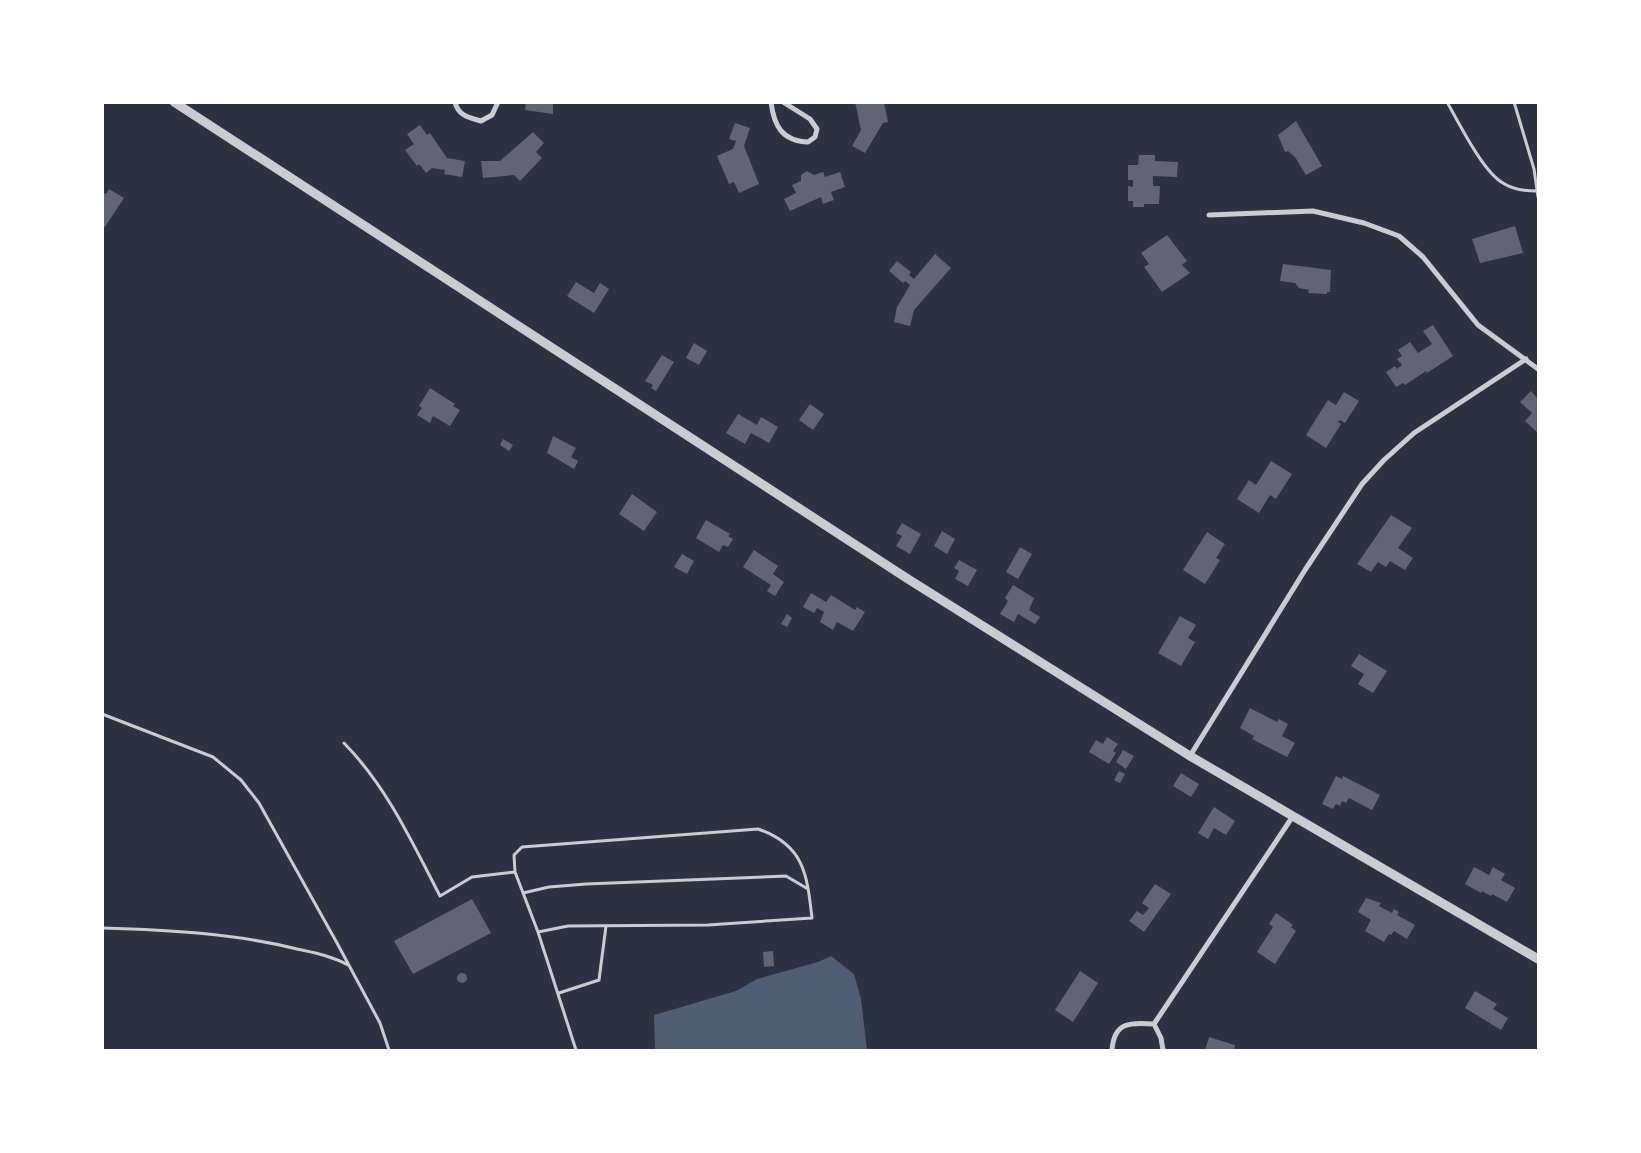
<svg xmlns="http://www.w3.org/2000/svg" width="1641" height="1153" font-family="'Golos Text',sans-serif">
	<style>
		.water { fill: #4f5d75 }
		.building { fill: #626471 }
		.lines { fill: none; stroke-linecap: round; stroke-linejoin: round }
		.service { stroke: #caccd0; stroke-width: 3 }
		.minor { stroke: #caccd0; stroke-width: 5 }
		.tertiary { stroke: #caccd0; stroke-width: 9 }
	</style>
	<rect width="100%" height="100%" fill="#2d3142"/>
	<path class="water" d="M831 956 854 974 861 999 867 1050H655L654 1015 736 991 757 979 818 962Z"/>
	<path class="building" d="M526 102H553V114L525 110Z
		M855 102H884L888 122 883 123 865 153 852 146 861 130Z
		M1296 121 1322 166 1306 175 1295 157 1288 151 1285 152 1278 135Z
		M735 123 750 128 744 146 759 184 739 193 734 182 729 184 717 156 733 149 736 141 729 139Z
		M420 125 427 135 430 133 447 158 465 161 462 177 444 174 445 170 432 168 426 173 419 164 417 166 405 150 414 144 407 134Z
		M533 132 544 143 536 152 542 158 520 181 514 175 483 178 481 161H500Z
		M1139 155H1155V161L1178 162 1177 177 1153 176V186H1160L1159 204H1144V207H1133V201H1128V186L1133 187V180H1128V165H1138Z
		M807 171 814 175 823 172 825 177 840 172 845 187 831 192 834 200 823 204 821 197 790 211 784 199 796 193 792 185 801 181V175Z
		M109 189 124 198 105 227 102 225V192L106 194Z
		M1515 226 1523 253 1480 263 1472 239Z
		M1167 235 1187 261 1182 265 1190 273 1162 292 1144 267 1149 264 1141 253Z
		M935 254 951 268 914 310 910 326 894 322 897 307 910 285 905 281 903 283 889 271 897 261 911 272 909 275 914 279Z
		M1283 264 1331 270 1330 292H1327V294L1308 293 1309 290 1299 288 1295 283 1280 281Z
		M576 282 594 293 600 283 609 289 594 313 567 296Z
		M1433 325 1453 356 1427 373 1426 371 1405 385 1403 383 1396 387 1386 372 1395 366 1397 369 1402 365 1397 359 1402 356 1398 350 1410 342 1418 353 1432 344 1423 331Z
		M694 343 707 351 699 365 686 358Z
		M662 355 674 362 656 391 651 388 653 385 645 381Z
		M430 388 455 404 453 406 460 410 450 426 433 416 430 423 417 415 422 408 419 406Z
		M1531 391 1538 399V433L1525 421 1532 413 1520 402Z
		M1344 392 1359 401 1345 423 1340 420 1338 422 1341 424 1326 448 1306 435 1328 400 1336 405Z
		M810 404 824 414 813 430 799 420Z
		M738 414 757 425 761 417 778 427 769 443 751 433 745 444 726 433Z
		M553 436 576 448 571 457 578 461 574 469 547 453Z
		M503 439 513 445 509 451 500 445Z
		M1271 461 1292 474 1276 499 1270 495 1259 513 1237 499 1249 480 1256 485Z
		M632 494 657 512 644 531 619 514Z
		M1391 515 1412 528 1398 548 1413 558 1405 570 1390 561 1386 567 1378 562 1371 572 1357 564Z
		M706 520 730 534 728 536 733 539 728 547 723 545 719 552 696 538Z
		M902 523 921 534 910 554 896 546 902 536 896 533Z
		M942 531 955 539 947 554 934 546Z
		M1207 532 1225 544 1216 558 1220 560 1205 584 1183 570Z
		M1020 547 1032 554 1018 579 1006 572Z
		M754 550 778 566 773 574 784 582 775 596 767 591 771 585 743 567Z
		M682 554 694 561 687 574 674 567Z
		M959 560 977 570 968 586 955 579 959 571 954 568Z
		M1013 585 1034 598 1029 610 1040 617 1035 624 1018 614 1014 622 1000 614 1008 601 1005 598Z
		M811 593 826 602 831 595 855 610 857 607 865 612 853 631 837 622 833 630 820 622 824 612 817 608 814 613 803 607Z
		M787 614 792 618 787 627 781 624Z
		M1180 616 1196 625 1188 638 1195 642 1181 666 1158 653Z
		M1359 654 1387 671 1373 693 1358 684 1364 674 1351 666Z
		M1250 708 1277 722 1279 719 1288 724 1282 736 1295 743 1287 757 1252 739 1254 736 1240 728Z
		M1107 737 1118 744 1113 751 1116 753 1109 764 1089 752 1096 740 1103 744Z
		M1123 750 1134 756 1126 769 1116 762Z
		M1119 771 1125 774 1120 783 1114 780Z
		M1181 773 1199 784 1191 797 1173 786Z
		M1336 776 1342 779 1343 776 1380 795 1372 810 1349 798 1346 803 1342 801 1340 806 1336 804 1333 809 1322 804Z
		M1214 807 1235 821 1226 835 1214 828 1208 839 1198 833Z
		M1474 867 1489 875 1493 867 1505 874 1501 880 1515 888 1507 902 1492 894 1491 896 1482 891 1481 893 1465 884Z
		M1155 884 1171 894 1144 932 1129 921 1137 911 1143 915 1149 908 1142 903Z
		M1366 898 1381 903 1379 906 1392 913 1394 909 1399 912 1397 915 1415 925 1407 939 1394 931 1391 935 1389 934 1384 942 1365 931 1371 920 1358 912Z
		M472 899 491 933 413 974 394 941Z
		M1276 913 1293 925 1291 927 1296 931 1275 964 1257 952 1273 927 1269 924Z
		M773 951 774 966 764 967 763 952Z
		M1080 971 1098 983 1073 1022 1055 1010Z
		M457 978a5 5 0 1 1 10 0a5 5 0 1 1-10 0Z
		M1475 991 1497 1004 1493 1009 1508 1018 1501 1030 1465 1008Z
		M1209 1037 1235 1045 1234 1050H1205Z"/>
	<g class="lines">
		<path class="service" d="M1447 102C1459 123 1483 172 1503 183 1513 190 1525 191 1537 191
			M1514 102 1534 169 1538 197
			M102 714 213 757 241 780 259 803 337 943 380 1023 389 1050
			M344 743C387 787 412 842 440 896L472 877 515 872 538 932 576 1050
			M515 872 514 855 522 847 758 829C804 845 807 874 812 918L708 925 568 926 538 932
			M523 893 549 887 586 884 786 876 808 889
			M102 928C168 930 233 933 297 949 315 953 332 956 348 965
			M559 993 599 980 606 926"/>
		<path class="minor" d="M455 102C458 116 470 118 481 121L492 115 498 102
			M771 102C774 126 782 141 808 142L815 137 817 129 810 119 783 102
			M1209 215 1313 211 1364 223 1399 236 1423 257 1478 325 1538 369
			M1190 756 1305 570 1362 484 1384 460 1414 433 1526 359
			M1154 1024 1293 816
			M1154 1024 1161 1038 1163 1050
			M1112 1050C1114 1022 1130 1022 1154 1024"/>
		<path class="tertiary" d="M174 102 908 579 1190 756 1538 959"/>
	</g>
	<rect width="1641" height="1153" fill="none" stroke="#ffffff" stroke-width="208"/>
</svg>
